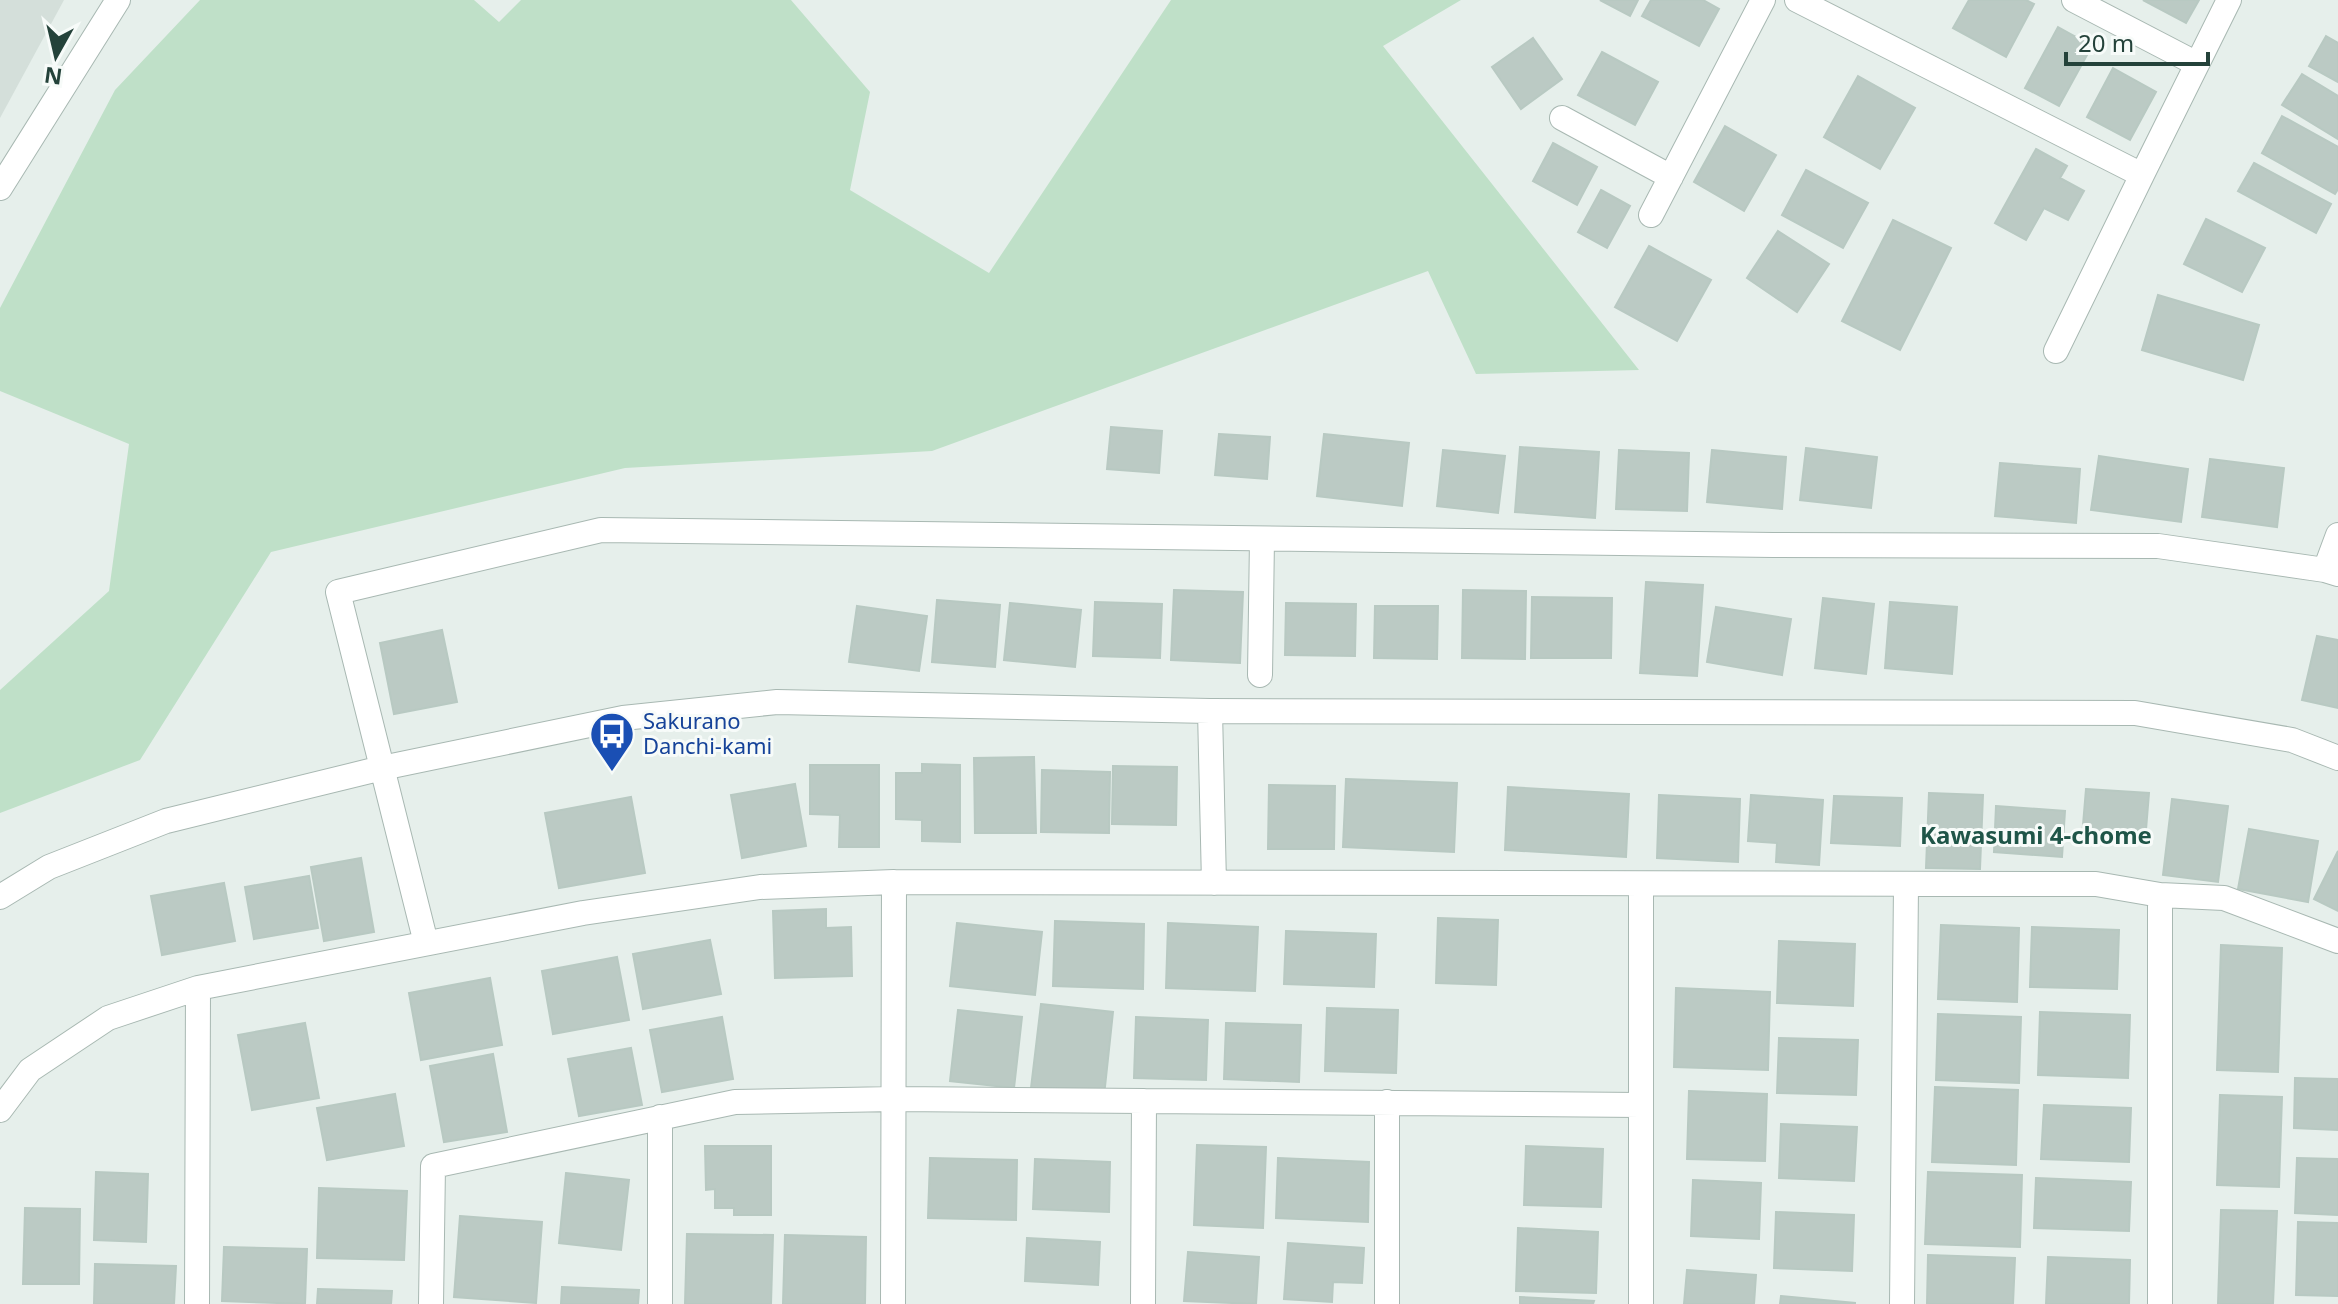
<svg xmlns="http://www.w3.org/2000/svg" width="2338" height="1304" font-family="'Noto Sans',sans-serif">
	<style>
		.built { fill: #d4dfda }
		.green { fill: #bfe0c8 }
		.building { fill: #bbcac4; stroke: #b8c9c2; stroke-width: 2 }
		.lines { fill: none; stroke-linecap: round; stroke-linejoin: round }
		.minor-casing { stroke: #a8b8b2; stroke-width: 26 }
		.minor { stroke: #fff; stroke-width: 24 }
		.labels { text-anchor: middle; stroke-width: 6; stroke-linejoin: round; paint-order: stroke }
		.transit-label { font-size: 22px; fill: #164399; stroke: #f7fbf9; text-anchor: start }
		.neighbourhood-label { font-size: 24px; font-weight: bold; fill: #1f5548; stroke: #f7fbf9 }
	</style>
	<rect width="100%" height="100%" fill="#e6efeb"/>
	<path class="built" d="M0 0H64L0 118Z"/>
	<path class="green" d="M200 0H474L499 22 521 0H791L870 92 850 190 989 273 1171 0H1461L1383 46 1639 370 1476 374 1428 271 932 451 625 468 271 552 140 760 0 813V690L109 591 129 444 0 391V308L115 90Z"/>
	<path class="building" d="M1600 0H1638L1630 16Z
		M1651 0H1703L1719 9 1699 46 1642 16Z
		M1969 0H2026L2034 4 2006 57 1953 28Z
		M2143 0H2199L2186 23Z
		M2058 27 2092 46 2059 106 2025 88Z
		M2326 36 2338 43V82L2309 66Z
		M1533 38 1562 79 1521 109 1492 67Z
		M1602 52 1658 82 1635 125 1578 95Z
		M2113 68 2156 92 2130 140 2087 117Z
		M2302 74 2338 96V139L2282 105Z
		M1858 76 1915 108 1880 169 1824 137Z
		M2282 116 2338 147V189L2335 194 2262 153Z
		M1725 126 1776 155 1744 211 1694 182Z
		M1553 143 1597 167 1577 205 1533 181Z
		M2036 149 2067 166 2060 178 2084 191 2068 220 2044 208 2026 240 1995 223Z
		M2254 163 2331 204 2316 233 2238 191Z
		M1806 170 1868 203 1843 248 1782 215Z
		M1601 190 1630 206 1607 248 1578 232Z
		M2206 219 2265 248 2242 292 2184 264Z
		M1893 220 1951 248 1900 350 1842 321Z
		M1778 231 1829 264 1797 312 1747 278Z
		M1649 246 1711 280 1677 341 1615 307Z
		M2158 295 2259 325 2243 380 2142 350Z
		M1111 427 1162 431 1159 473 1107 469Z
		M1219 434 1270 437 1267 479 1215 475Z
		M1324 434 1409 443 1402 506 1317 496Z
		M1520 447 1599 452 1595 518 1515 512Z
		M1806 448 1877 457 1871 508 1800 500Z
		M1443 450 1505 456 1498 513 1437 506Z
		M1619 450 1689 453 1687 511 1616 509Z
		M1712 450 1786 457 1782 509 1707 502Z
		M2099 456 2188 469 2181 522 2091 510Z
		M2210 459 2284 468 2277 527 2202 517Z
		M2000 463 2080 469 2076 523 1995 516Z
		M1646 582 1703 585 1697 676 1640 673Z
		M1174 590 1243 592 1240 663 1171 660Z
		M1463 590 1526 591 1525 659 1462 658Z
		M1532 597 1612 598 1611 658H1531Z
		M1823 598 1874 604 1866 674 1815 668Z
		M937 600 1000 605 995 667 932 662Z
		M1095 602 1162 604 1160 658 1093 656Z
		M1890 602 1957 607 1952 674 1885 668Z
		M1010 603 1081 610 1075 667 1004 660Z
		M1286 603 1356 604 1355 656 1285 655Z
		M857 606 927 616 919 671 849 662Z
		M1375 606H1438L1437 659 1374 658Z
		M1716 607 1791 619 1782 675 1707 662Z
		M442 630 457 702 394 714 380 643Z
		M2317 636 2338 640V708L2302 700Z
		M1034 757 1036 833H975L974 758Z
		M922 764 960 765V842L922 841V820L896 819V773H922Z
		M810 765H879V847H839L840 815 810 814Z
		M1113 766 1177 767 1176 825 1112 824Z
		M1042 770 1110 772 1109 833 1041 832Z
		M1346 779 1457 783 1454 852 1343 847Z
		M795 784 806 846 742 858 731 795Z
		M1269 785 1335 786 1334 849H1268Z
		M1508 787 1629 794 1626 857 1505 850Z
		M2086 789 2149 793 2145 842 2082 837Z
		M1929 793 1983 795 1980 869 1926 868Z
		M1659 795 1740 799 1738 862 1657 858Z
		M1751 795 1823 800 1819 865 1776 862 1777 843 1748 841Z
		M1834 796 1902 798 1900 846 1831 843Z
		M631 797 645 873 559 888 545 813Z
		M2172 799 2228 806 2218 882 2163 875Z
		M1996 806 2065 811 2062 857 1994 852Z
		M2249 829 2318 841 2308 902 2238 889Z
		M2338 851V911L2314 899Z
		M361 858 374 932 324 941 311 867Z
		M309 876 318 928 254 939 245 887Z
		M224 883 235 941 162 955 151 896Z
		M826 909V928L851 927 852 976 775 978 773 911Z
		M1438 918 1498 920 1496 985 1436 983Z
		M1055 921 1144 924 1143 989 1053 986Z
		M957 923 1042 932 1035 995 950 986Z
		M1168 923 1258 927 1255 991 1166 988Z
		M1941 925 2019 928 2017 1002 1938 999Z
		M2032 927 2119 930 2117 989 2030 987Z
		M1286 931 1376 934 1374 987 1284 984Z
		M710 940 721 994 643 1009 633 954Z
		M1779 941 1855 944 1853 1006 1777 1003Z
		M2221 945 2282 948 2278 1072 2217 1070Z
		M617 957 629 1020 553 1034 542 971Z
		M490 978 502 1045 421 1060 409 993Z
		M1676 988 1770 992 1768 1070 1674 1067Z
		M1041 1004 1113 1012 1104 1096 1031 1088Z
		M1327 1008 1398 1010 1396 1073 1325 1071Z
		M958 1010 1022 1017 1014 1088 950 1081Z
		M2040 1012 2130 1015 2128 1078 2038 1075Z
		M1938 1014 2021 1017 2019 1083 1936 1080Z
		M722 1017 733 1079 662 1092 650 1030Z
		M1136 1017 1208 1020 1206 1080 1134 1078Z
		M305 1023 319 1098 252 1110 238 1035Z
		M1226 1023 1301 1025 1299 1082 1224 1079Z
		M1779 1038 1858 1040 1856 1095 1777 1093Z
		M631 1048 642 1105 579 1116 568 1059Z
		M493 1054 507 1132 444 1142 430 1066Z
		M2295 1078 2338 1079V1130L2294 1128Z
		M1935 1087 2018 1090 2016 1165 1932 1162Z
		M1689 1091 1767 1094 1765 1161 1687 1159Z
		M395 1094 404 1146 327 1160 317 1108Z
		M2220 1095 2282 1097 2279 1187 2217 1185Z
		M2044 1105 2131 1108 2129 1162 2041 1159Z
		M1781 1124 1857 1127 1854 1181 1779 1178Z
		M1197 1145 1266 1147 1263 1228 1194 1225Z
		M705 1146H771V1215H734V1208H715V1189L706 1190Z
		M1526 1146 1603 1149 1601 1207 1524 1205Z
		M930 1158 1017 1160 1016 1220 928 1218Z
		M1278 1158 1369 1162 1368 1222 1276 1218Z
		M2297 1158 2338 1159V1215L2295 1213Z
		M1035 1159 1110 1162 1109 1212 1033 1209Z
		M96 1172 148 1174 146 1242 94 1240Z
		M1928 1172 2022 1175 2020 1247 1925 1244Z
		M566 1173 629 1180 621 1250 559 1243Z
		M2036 1178 2131 1182 2129 1231 2034 1228Z
		M1693 1180 1761 1183 1759 1239 1691 1236Z
		M319 1188 407 1191 404 1260 317 1258Z
		M25 1208 80 1209 79 1284H23Z
		M2221 1210 2277 1211 2273 1304H2218Z
		M1776 1212 1854 1215 1852 1271 1774 1268Z
		M460 1216 542 1222 536 1303 454 1297Z
		M2298 1222 2338 1223V1296L2296 1295Z
		M1518 1228 1598 1232 1596 1293 1516 1291Z
		M687 1234 773 1235 771 1304H685Z
		M785 1235 866 1237 865 1304H783Z
		M1027 1238 1100 1242 1098 1285 1025 1281Z
		M1288 1243 1364 1248 1362 1283 1333 1282 1332 1302 1284 1299Z
		M224 1247 307 1249 305 1304 222 1301Z
		M1188 1252 1259 1257 1256 1304 1184 1301Z
		M1928 1255 2015 1258 2013 1304H1927Z
		M2048 1257 2130 1260 2129 1304H2046Z
		M95 1264 176 1266 174 1304H94Z
		M1687 1270 1756 1275 1754 1304H1684Z
		M562 1287 639 1290 638 1304H561Z
		M318 1289 392 1291 391 1304H317Z
		M1781 1296 1855 1303V1304H1780Z
		M1520 1297 1594 1301 1593 1304H1520Z"/>
	<g class="lines">
		<g class="minor-casing">
			<path id="minor" d="M1797 0 2142 175 2229 0
				M2074 0 2197 64
				M1562 118 1671 177
				M0 188 118 0
				M1651 215 1763 0
				M2056 351 2142 175
				M2325 570 2338 535
				M1260 675 1262 539
				M1210 711 1214 883
				M0 897 49 867 166 821 382 768 623 718 777 702 1210 711 2135 713 2292 740 2338 758
				M426 943 338 592 601 530 1773 545 2158 546 2325 570 2338 574
				M1387 1102V1304
				M0 1110 30 1070 108 1018 198 988 583 913 760 887 894 882 2096 884 2160 895 2224 898 2338 941
				M197 1304 198 988
				M431 1304 433 1166 735 1102 894 1099 1640 1105
				M660 1304V1117
				M893 1304 894 882
				M1143 1304 1144 1101
				M1641 1304V884
				M1902 1304 1906 885
				M2160 1304V895"/>
		</g>
		<use href="#minor" class="minor"/>
	</g>
	<defs>
		<g id="bus-pin" transform="scale(2.3)"><path d="M0 17L-7.5 6A9.5 9.5 0 1 1 7.5 6Z" fill="#1a4fb4" stroke="#f7fbf9"/><path d="M-5-6H5V4H4V6H2V4H-2V6H-4V4H-5ZM-3.5-4V0h7V-4ZM-3.5 1.2v1.5H-2V1.2ZM2 1.2v1.5H3.5V1.2Z" fill="#fff"/></g>
	</defs>
	<g fill-rule="evenodd">
		<use href="#bus-pin" x="612" y="734"/>
	</g>
	<g class="labels">
		<g class="transit-label">
			<text x="643" y="729">Sakurano<tspan x="643" dy="25">Danchi-kami</tspan></text>
		</g>
		<g class="neighbourhood-label">
			<text x="2036" y="844">Kawasumi 4-chome</text>
		</g>
	</g>
	<g transform="translate(56 56) rotate(188)" stroke="#f7fbf9" stroke-width="6" paint-order="stroke">
	<path d="M0-6L14 30L0 20L-14 30Z" fill="#24423a"/>
	<text y="-12" font-size="22" font-weight="bold" text-anchor="middle" fill="#24423a">N</text>
	</g>
	<path d="M2066 52v12h142v-12" fill="none" stroke="#24423a" stroke-width="4"/>
	<text x="2078" y="52" font-size="24" fill="#24423a" stroke="#f7fbf9" stroke-width="6" paint-order="stroke">20 m</text>
</svg>
